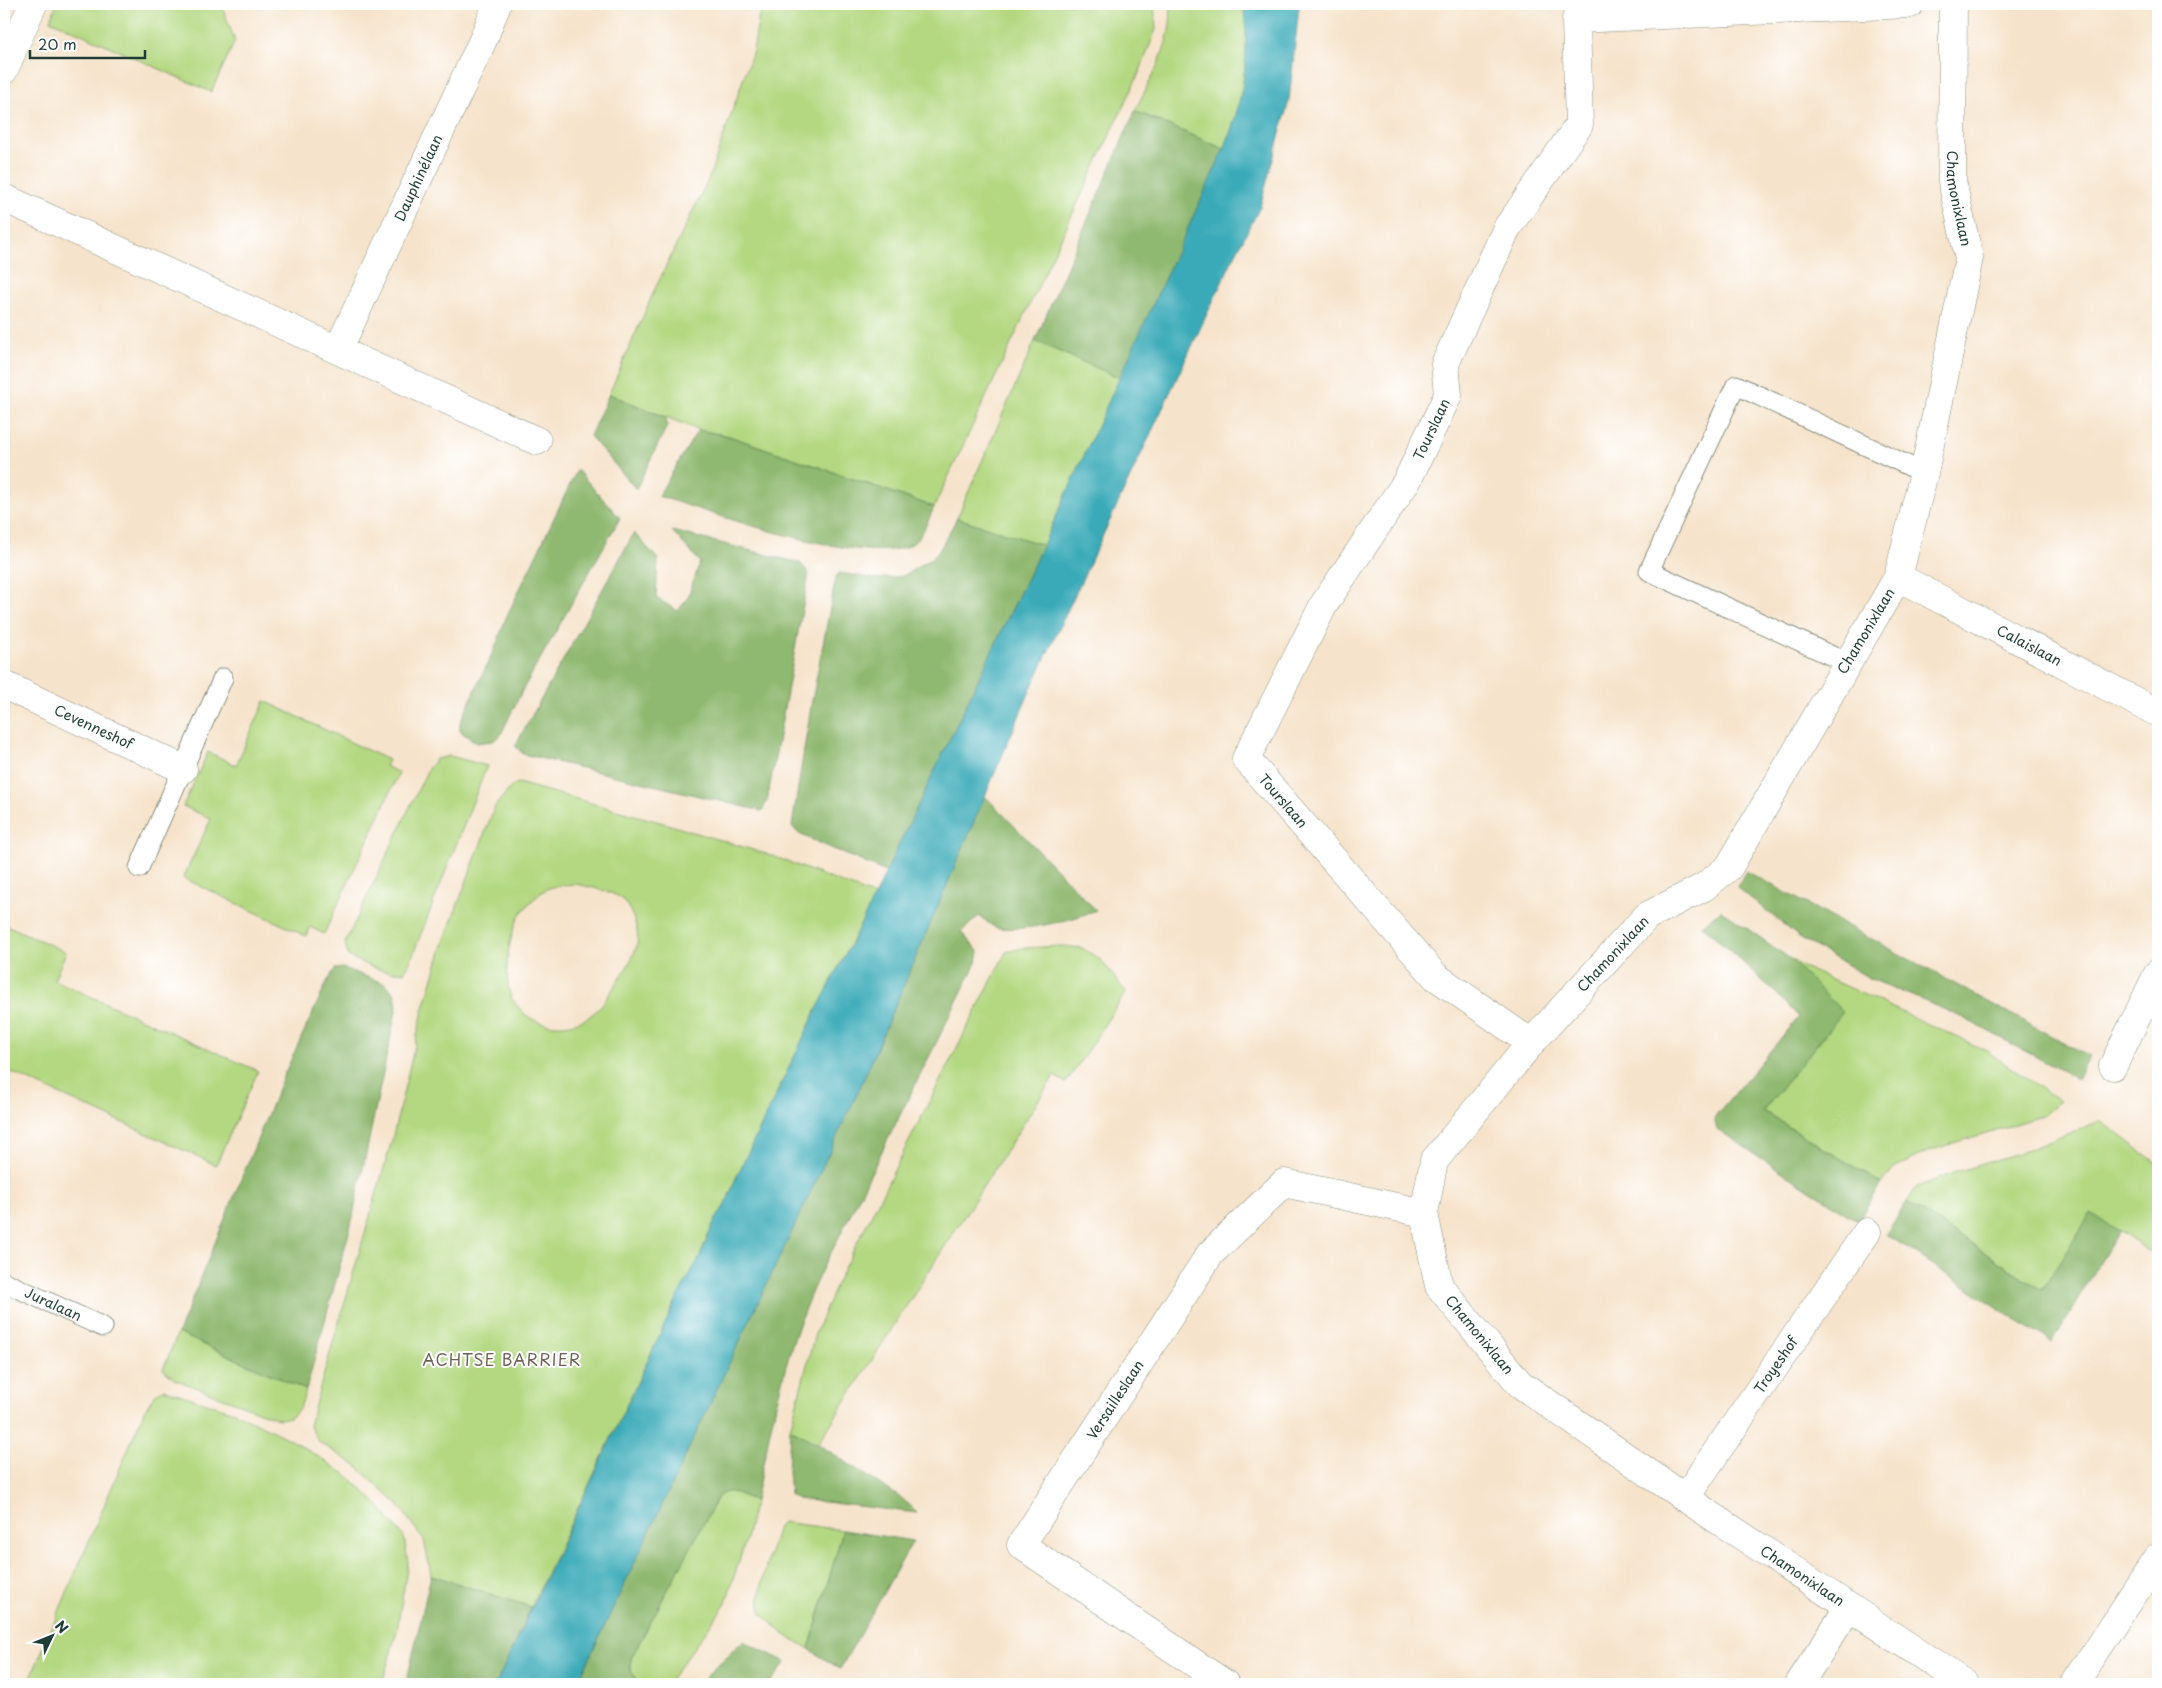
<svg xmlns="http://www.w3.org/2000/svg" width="2162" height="1688" font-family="'Playpen Sans',sans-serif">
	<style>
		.green { fill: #b4d881; stroke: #6a8a5a; fill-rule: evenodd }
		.forest { fill: #8fb86f; stroke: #577a52 }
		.water { fill: #3aaab8; stroke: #2c7476 }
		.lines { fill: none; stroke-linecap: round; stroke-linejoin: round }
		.lane-casing { stroke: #8a9080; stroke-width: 21 }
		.street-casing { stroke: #8a9080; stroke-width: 29 }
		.lane { stroke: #fff; stroke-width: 19 }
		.street { stroke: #fff; stroke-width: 28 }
		.labels { text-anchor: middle; stroke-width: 4; stroke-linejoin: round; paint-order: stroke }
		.street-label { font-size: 14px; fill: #1f3d34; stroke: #fff }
		.quarter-label { font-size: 16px; letter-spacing: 1px; fill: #6d6255; stroke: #fff }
	</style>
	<rect width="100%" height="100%" fill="#fff"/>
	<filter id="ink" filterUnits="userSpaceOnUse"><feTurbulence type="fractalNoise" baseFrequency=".02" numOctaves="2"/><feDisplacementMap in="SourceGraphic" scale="10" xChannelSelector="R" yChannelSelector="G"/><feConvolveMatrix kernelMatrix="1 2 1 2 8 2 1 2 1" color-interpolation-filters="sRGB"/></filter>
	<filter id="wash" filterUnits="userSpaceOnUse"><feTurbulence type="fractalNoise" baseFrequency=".0096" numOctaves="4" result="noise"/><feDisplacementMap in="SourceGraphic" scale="20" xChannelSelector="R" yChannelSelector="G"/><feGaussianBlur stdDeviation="1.12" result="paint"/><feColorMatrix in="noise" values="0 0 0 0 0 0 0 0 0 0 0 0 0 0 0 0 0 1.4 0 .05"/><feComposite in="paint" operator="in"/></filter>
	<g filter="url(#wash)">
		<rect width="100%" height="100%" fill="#f6e3cb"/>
		<path class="green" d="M57 4H221L235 41 211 92 50 20Z
			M761 4H1154L1156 29 1140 71 934 507 729 436 698 430 609 394 655 289 709 178 753 51Z
			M1170 4H1243C1251 53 1243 103 1224 149L1135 111C1150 79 1175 41 1170 4Z
			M1035 341 1120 378 1043 545 957 518Z
			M265 701 388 760 385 766 399 773 324 934 310 927 306 936 183 878 211 819 183 806 208 752 236 765Z
			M450 756 487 766 410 962 404 972C384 974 366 965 348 956L345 943 428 769 436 759Z
			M518 783 660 822 773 856 875 896 816 1011 736 1178 726 1203 713 1224 699 1258 679 1294 531 1607 431 1575 424 1540 398 1505 355 1465 319 1442 309 1425 392 1140 423 1011 444 941 495 806 513 785ZM574 884C584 885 613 892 621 898 631 908 640 930 637 944 635 955 623 975 616 984 608 996 601 1008 590 1016 571 1030 534 1028 520 1009 517 1006 513 1001 511 997 503 973 508 937 520 915 525 907 539 893 547 889 555 885 565 885 574 884Z
			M4 924 66 952 54 980 258 1071 216 1165 4 1069Z
			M1062 946 1082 948 1101 960 1126 992 1066 1083 1054 1076 818 1444 790 1429 815 1334 837 1282 1006 952 1023 948Z
			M1789 958 1801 966 1985 1050 2060 1101 2043 1115 1929 1151 1892 1170 1882 1184 1763 1111 1843 1012Z
			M2100 1121 2158 1164V1256L2091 1214 2042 1290 1907 1202 1917 1187 1956 1172 2025 1151Z
			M178 1333 306 1390C300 1408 299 1418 278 1419L174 1379 163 1369Z
			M164 1389 234 1412 295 1442 347 1475 377 1504 404 1537 408 1563 397 1630 382 1684H28L143 1414 154 1395Z
			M731 1491 755 1501 746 1539 725 1605 667 1684H639L631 1671V1658L718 1496 724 1492Z
			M782 1522 843 1530 809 1649C796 1641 766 1624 761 1610 755 1596 773 1543 778 1527Z"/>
		<path class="forest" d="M1135 111 1224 149 1120 378 1035 341Z
			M609 394 666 418 667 426 636 489 590 436Z
			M698 430 729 436 934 507C928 520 923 538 910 545 865 568 709 512 658 496Z
			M577 470 620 518 522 691 500 736 493 741 477 743 460 731V723L498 641 505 620Z
			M957 518 1043 545 886 872 799 834 792 826 811 706 836 577 839 573 878 579 903 576 932 558 939 551Z
			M672 531 800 563 809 573 767 801 762 811 523 754 515 746 634 533 658 559 656 598 678 611 688 597 700 562Z
			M985 796 1096 910C1070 921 1027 931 998 928 992 927 984 919 979 916L961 932 979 952 977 961 834 1247C789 1325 774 1414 755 1501 742 1496 730 1486 718 1497L631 1658V1671L639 1684H577L858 1092Z
			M1746 871 2090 1057 2077 1079 1958 1015 1871 979 1799 937 1737 887Z
			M1721 910 1789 958 1843 1012 1763 1111 1882 1184 1857 1221 1717 1129 1714 1119 1716 1115 1799 1017 1777 994 1702 925Z
			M343 968 386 984 395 994 397 1006 351 1225 306 1390 178 1333 283 1077 328 980 335 969Z
			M1907 1202 2042 1290 2091 1213 2119 1231 2052 1343 1886 1234Z
			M790 1429 818 1444 904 1500 917 1513 798 1499 790 1495 788 1472Z
			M843 1530 913 1541 840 1669 809 1649Z
			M431 1575 531 1607 496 1684H406Z
			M743 1641 786 1662 769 1684H701L711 1671Z"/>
		<path class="water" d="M1243 4H1298L1299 7 1289 101 1260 207 1231 263 1033 684 858 1092 577 1684H496L679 1294 699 1258 713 1224 726 1203 736 1178 816 1011 858 930 1043 545 1224 149C1243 103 1251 53 1243 4Z"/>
	</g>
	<g filter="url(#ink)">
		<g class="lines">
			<g class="lane-casing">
				<g id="lane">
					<path d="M1847 663 1649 571 1736 385 1924 473"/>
					<path d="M139 868 223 678"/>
					<path id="s1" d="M4 1282 103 1327"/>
				</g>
			</g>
			<g class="street-casing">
				<g id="street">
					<path id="s2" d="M1953 4 1952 181 1969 258 1924 473 1898 577 1729 867 1704 887 1647 916 1531 1043 1434 1161 1424 1213 1439 1286 1520 1384 1685 1498 1965 1684"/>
					<path d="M4 70 33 4"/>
					<path d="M4 198 537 441"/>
					<path id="s3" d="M338 350 483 40 497 4"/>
					<path id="s4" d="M1898 577 2158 713"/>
					<path id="s5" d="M4 685 183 769"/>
					<path id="s6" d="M1531 1043 1435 976 1246 759 1324 604 1407 481 1448 395 1445 364 1507 228 1579 125 1576 19 1910 4"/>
					<path d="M2113 1066 2158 973"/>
					<path id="s7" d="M1685 1498 1867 1232"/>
					<path id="s8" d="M1225 1684 1021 1545 1210 1254 1284 1183 1424 1213"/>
					<path d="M1799 1684 1849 1607"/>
					<path d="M2074 1684 2158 1557"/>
				</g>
			</g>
			<use href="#lane" class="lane"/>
			<use href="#street" class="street"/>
		</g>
	</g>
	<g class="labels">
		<g class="street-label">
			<text dy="5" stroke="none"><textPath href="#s3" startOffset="190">Dauphinélaan</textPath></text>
			<text dy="5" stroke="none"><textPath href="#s2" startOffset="195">Chamonixlaan</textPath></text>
			<text dy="5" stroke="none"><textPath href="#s6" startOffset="784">Tourslaan</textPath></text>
			<text transform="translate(1866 631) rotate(-59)" y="5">Chamonixlaan</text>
			<text dy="5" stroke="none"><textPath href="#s4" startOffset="148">Calaislaan</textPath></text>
			<text dy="5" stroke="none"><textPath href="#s5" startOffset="99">Cevenneshof</textPath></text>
			<text transform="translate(1283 801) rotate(49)" y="5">Tourslaan</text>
			<text transform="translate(1613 954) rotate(-47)" y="5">Chamonixlaan</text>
			<text dy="5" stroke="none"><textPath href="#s1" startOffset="54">Juralaan</textPath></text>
			<text dy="5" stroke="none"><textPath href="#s2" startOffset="1530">Chamonixlaan</textPath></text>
			<text dy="5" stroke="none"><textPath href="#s7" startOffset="161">Troyeshof</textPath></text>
			<text dy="5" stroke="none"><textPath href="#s8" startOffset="420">Versailleslaan</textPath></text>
			<text dy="5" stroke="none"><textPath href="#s2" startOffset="1935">Chamonixlaan</textPath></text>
		</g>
		<g class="quarter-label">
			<text x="502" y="1366">ACHTSE BARRIER</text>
		</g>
	</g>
	<rect width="2162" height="1688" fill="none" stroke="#fff" stroke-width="20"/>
	<g transform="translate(52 1636) rotate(47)" stroke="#ffffff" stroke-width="4" paint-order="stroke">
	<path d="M0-4L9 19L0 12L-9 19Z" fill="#1f3d34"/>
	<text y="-8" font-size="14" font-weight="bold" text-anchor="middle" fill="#1f3d34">N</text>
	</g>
	<path d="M30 50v8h115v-8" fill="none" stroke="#1f3d34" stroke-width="2.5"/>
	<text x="38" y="50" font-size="15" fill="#1f3d34" stroke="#ffffff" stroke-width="4" paint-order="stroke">20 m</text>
</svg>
